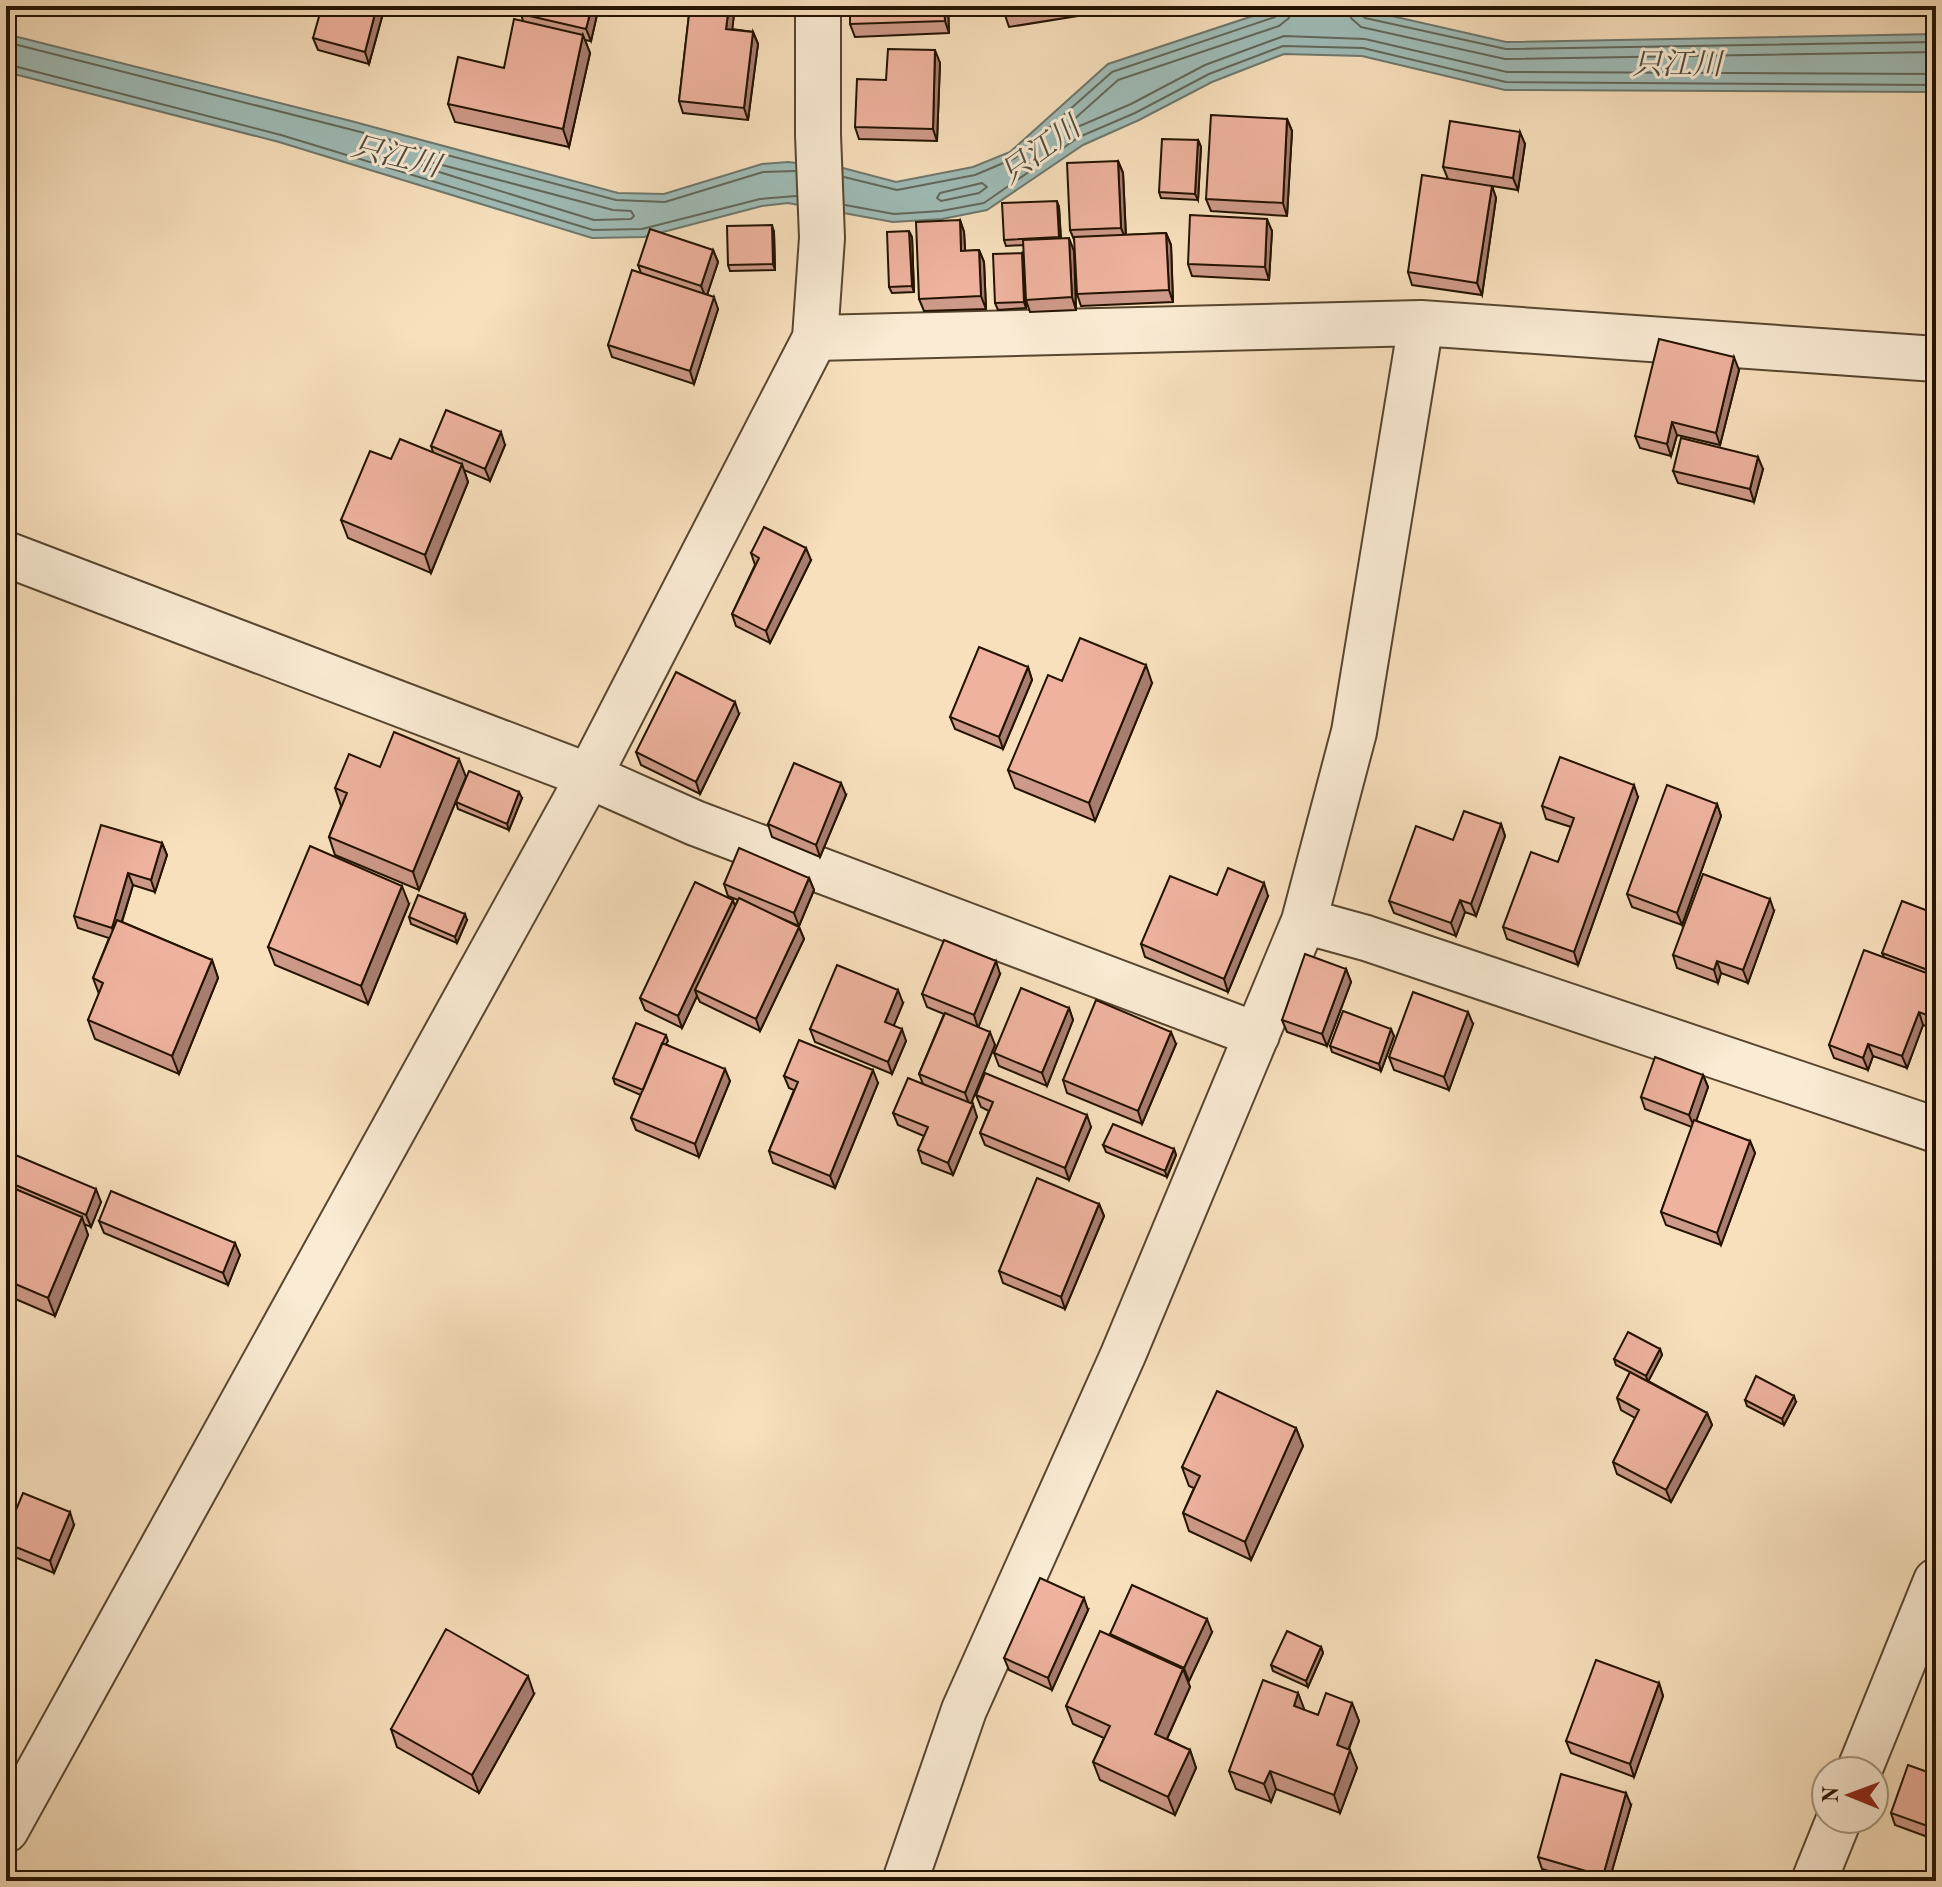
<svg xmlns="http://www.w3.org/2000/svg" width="1942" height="1887" font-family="'Old Standard TT','Noto Serif JP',serif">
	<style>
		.water { fill: #9fbcb7; stroke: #6d786e; stroke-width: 2 }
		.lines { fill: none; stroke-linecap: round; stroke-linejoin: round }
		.shore { stroke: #61685c; stroke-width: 2 }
		.minor-casing { stroke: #58462f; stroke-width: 48 }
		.tertiary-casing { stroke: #58462f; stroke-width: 48 }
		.minor { stroke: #faebd4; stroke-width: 44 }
		.tertiary { stroke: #faebd4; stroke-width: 44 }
		.wall { fill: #cd9988; stroke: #231300; stroke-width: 2 }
		.shaded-wall { fill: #a77d6f; stroke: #231300; stroke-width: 2 }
		.building { fill: #eeb29e; stroke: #231300; stroke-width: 2 }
		.labels { text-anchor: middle; stroke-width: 6; stroke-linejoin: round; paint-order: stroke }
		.water-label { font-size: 30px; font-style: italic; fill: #4e4e40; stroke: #faebd4 }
	</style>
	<rect width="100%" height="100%" fill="#f8e0bd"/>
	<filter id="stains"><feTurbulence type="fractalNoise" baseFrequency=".0025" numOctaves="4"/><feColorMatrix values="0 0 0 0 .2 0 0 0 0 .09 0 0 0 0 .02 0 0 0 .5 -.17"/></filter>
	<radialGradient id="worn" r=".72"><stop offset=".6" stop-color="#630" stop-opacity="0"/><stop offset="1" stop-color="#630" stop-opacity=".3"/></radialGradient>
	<path class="water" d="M1277 8 1361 9 1506 42 1936 34V92L1505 90 1362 56 1284 54 1212 82 1139 120 1083 145 987 210 942 219 893 222 788 203 762 206 644 237 592 238 279 142 6 72V34L351 121 618 193 664 194 762 164 788 162 843 168 896 182 973 167 1010 152 1108 64Z"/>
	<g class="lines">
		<path class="shore" d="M1291 6 1289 18 1279 26 1118 80 1071 122 1070 127 1075 128 1131 104 1205 65 1284 36 1365 39 1507 72 1936 74
			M1348 6 1351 18 1361 27 1505 59 1936 52
			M1358 6 1359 13 1365 18 1506 49 1936 42
			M6 42 349 129 616 200 665 202 763 172 795 171
			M6 64 281 135 593 230 642 229 760 199 796 196
			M423 160 613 210 631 211 634 216 631 219 594 220 423 167 421 164Z
			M844 177 897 190 975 175 1015 158 1112 72 1275 17 1280 13 1281 6
			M982 183 987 187 979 193 941 201 937 198 940 193Z
			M845 205 894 214 941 211 984 203 1079 137 1135 113 1209 74 1283 46 1363 48 1506 82 1936 85"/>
		<g class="minor-casing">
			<path id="minor" d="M815 338 1421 323 1936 359
				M6 554 589 776 695 823 1257 1035
				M1304 921 1366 938 1936 1130
				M1859 1771 1936 1581
				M905 1881 964 1710 1123 1355 1304 921 1354 732 1421 323
				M1814 1881 1839 1819"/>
		</g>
		<g class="tertiary-casing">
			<path id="tertiary" d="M6 1830 589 776 815 338 822 238 818 135V6"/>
		</g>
		<use href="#minor" class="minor"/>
		<use href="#tertiary" class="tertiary"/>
	</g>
	<path class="wall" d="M385 6 369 64 318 50 313 38Z
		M599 6 591 41 585 40 590 53 569 147 455 122 448 104 504 68 523 21 521 14Z
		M690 6H731L734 14 732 29 753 32 758 44 748 120 683 113 679 101Z
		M850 6H948L949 33 855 37 850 24Z
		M1002 6H1140L1009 27Z
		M940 63 937 141 859 139 855 127 886 80Z
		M1287 119 1292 131 1287 216 1211 211 1206 199Z
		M1198 140 1201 147 1198 200 1161 198 1159 192Z
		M1525 144 1518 190 1492 186 1496 198 1482 295 1412 285 1408 272 1448 179 1443 167Z
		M1118 161 1123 173 1126 235 1166 233 1171 245 1173 302 1081 306 1077 294 1075 242 1070 230Z
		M1059 207 1061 239 1074 251 1076 310 1030 312 1026 300 1025 274 1026 308 998 310 995 303 1022 253 1024 259V245L1006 246 1004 240Z
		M960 220 964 232 965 251 979 250 984 262 986 309 924 311 919 299Z
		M1272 231 1269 280 1192 276 1188 264Z
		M774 232 775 270 730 271 728 265Z
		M912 237 914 292 892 293 889 287Z
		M713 250 718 262 707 295 718 309 694 384 612 357 608 345 641 273 638 265Z
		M1739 370 1720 445 1677 435 1671 456 1640 448 1635 436Z
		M505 445 490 481 464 470 468 482 431 573 348 538 341 520 391 459 433 452 431 446Z
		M1763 469 1754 502 1678 483 1673 471Z
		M751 553 811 560 770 643 736 626 732 614 755 565Z
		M1028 667 1032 680 1003 749 955 729 950 717Z
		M1062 681 1152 683 1095 821 1015 788 1008 770Z
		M739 714 700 794 641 765 636 752Z
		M380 767 466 777 419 890 335 855 329 837 341 806 335 788Z
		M846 795 820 857 772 837 768 824Z
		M1638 797 1578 965 1507 939 1503 927 1558 862 1571 827 1546 819 1542 806Z
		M522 798 509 830 458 809 456 802Z
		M1717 804 1721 816 1682 925 1632 907 1627 894Z
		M1501 824 1505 836 1476 916 1465 912 1456 936 1394 913 1389 901 1453 840Z
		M162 843 167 855 155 892 133 885 122 922 212 960 218 978 179 1074 95 1039 88 1020 99 994 93 978 109 938 78 928 74 916Z
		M809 878 814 890 799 926 778 917 799 927 804 939 760 1031 700 1002 697 996 682 1028 645 1010 640 998 735 906 738 900 728 896 724 884Z
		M1217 895 1268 896 1228 992 1145 957 1141 944Z
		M409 904 368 1004 275 965 268 947Z
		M1774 911 1748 983 1721 973 1718 983 1677 968 1673 955Z
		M1936 914V1029L1923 1025 1907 1068 1873 1056 1868 1070 1834 1058 1829 1045 1884 957 1882 953Z
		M409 917 467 920 457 943 411 924Z
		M1346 969 1351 982 1327 1046 1287 1032 1282 1020Z
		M1000 974 978 1027 995 1045 971 1103 977 1117 953 1175 922 1163 918 1150 924 1136 898 1125 893 1113 923 1084 919 1074 944 1014 927 1007 922 994Z
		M903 1003 893 1026 906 1041 892 1074 815 1042 810 1029Z
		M1069 1008 1073 1020 1047 1086 999 1066 994 1053Z
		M1473 1024 1449 1090 1394 1070 1389 1057Z
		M666 1035 668 1041 666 1044 730 1081 699 1157 636 1130 631 1118 641 1095 615 1084 613 1078Z
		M1394 1036 1381 1071 1332 1052 1330 1046Z
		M1176 1044 1142 1124 1067 1093 1063 1080Z
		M1703 1075 1708 1087 1696 1121 1750 1141 1755 1153 1721 1245 1666 1225 1661 1212 1692 1127 1645 1109 1641 1097Z
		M784 1076 878 1083 835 1188 773 1163 769 1151 794 1090 789 1088Z
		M976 1095 1091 1127 1069 1180 985 1145 980 1133 989 1111 981 1107Z
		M1103 1145 1174 1149 1176 1155 1167 1177 1106 1152Z
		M6 1151 101 1202 91 1227 84 1224 88 1235 55 1316 6 1295Z
		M1099 1204 1104 1216 1065 1309 1003 1283 999 1271Z
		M99 1221 240 1255 228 1285 104 1233Z
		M1660 1349 1662 1355 1648 1381 1707 1413 1712 1425 1671 1502 1617 1474 1613 1462 1635 1418 1621 1410 1617 1398 1630 1372 1616 1365 1614 1359Z
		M1745 1400 1796 1402 1784 1425 1747 1406Z
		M1296 1428 1303 1446 1251 1560 1189 1531 1183 1513 1194 1488 1189 1486 1182 1467Z
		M74 1525 54 1573 7 1554 6 1550V1534Z
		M1088 1610 1052 1690 1009 1670 1004 1658Z
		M1212 1632 1189 1681 1187 1680 1190 1687 1167 1739 1190 1750 1196 1768 1175 1815 1100 1780 1093 1762 1104 1738 1073 1724 1066 1706 1111 1636 1110 1634Z
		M1321 1647 1323 1653 1308 1687 1273 1671 1271 1665Z
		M1659 1683 1663 1696 1634 1777 1571 1753 1566 1741Z
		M1298 1693 1304 1710 1318 1715 1352 1703 1359 1721 1349 1749 1357 1768 1340 1813 1276 1789 1271 1802 1236 1789 1229 1771Z
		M534 1694 479 1793 397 1747 391 1729Z
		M1936 1775V1840L1895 1825 1891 1813Z
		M1631 1805 1609 1881H1582L1542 1869 1538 1857Z"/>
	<path class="shaded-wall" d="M377 6H385L369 64 365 52Z
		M592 6H599L591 41 586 29Z
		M729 6H731L734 14 731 41 726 29Z
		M944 6H948L949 33 945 21Z
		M753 32 758 44 748 120 744 108Z
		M583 35 590 53 569 147 563 129Z
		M935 50 940 63 937 141 933 129Z
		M1287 119 1292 131 1287 216 1283 203Z
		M1520 132 1525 144 1518 190 1513 178Z
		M1198 140 1201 147 1198 200 1195 194Z
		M1118 161 1123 173 1126 240 1121 228Z
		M1492 186 1496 198 1482 295 1477 283Z
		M1057 201 1059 207 1061 243 1059 237Z
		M1267 219 1272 231 1269 280 1265 267Z
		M960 220 964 232 966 263 961 251Z
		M772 225 774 232 775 270 773 264Z
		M909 231 912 237 914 292 912 286Z
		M1166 233 1171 245 1173 302 1169 290Z
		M1069 238 1074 251 1076 310 1072 297Z
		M713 250 718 262 706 298 701 286Z
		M979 250 984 262 986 309 981 296Z
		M1022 253 1024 259 1026 308 1024 302Z
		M714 297 718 309 694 384 690 371Z
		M1734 357 1739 370 1720 445 1716 433Z
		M1672 422 1677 435 1671 456 1667 444Z
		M501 432 505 445 490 481 485 469Z
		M1758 457 1763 469 1754 502 1750 489Z
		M462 464 468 482 431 573 425 555Z
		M806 548 811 560 770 643 766 631Z
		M1146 665 1152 683 1095 821 1089 803Z
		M1028 667 1032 680 1003 749 999 737Z
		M735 702 739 714 700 794 696 782Z
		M459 759 466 777 419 890 413 872Z
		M841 783 846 795 820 857 816 845Z
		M1634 785 1638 797 1578 965 1574 952Z
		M519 792 522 798 509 830 507 824Z
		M1717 804 1721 816 1682 925 1677 913Z
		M1501 824 1505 836 1476 916 1471 904Z
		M162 843 167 855 155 892 151 880Z
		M128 873 133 885 116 940 112 928Z
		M809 878 814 890 799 926 794 913Z
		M1264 883 1268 896 1228 992 1224 979Z
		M402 886 409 904 368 1004 361 986Z
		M1770 899 1774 911 1748 983 1743 970Z
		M733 900 737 912 695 990 697 996 682 1028 678 1016Z
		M1460 900 1465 912 1456 936 1451 923Z
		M465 914 467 920 457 943 455 937Z
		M799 927 804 939 760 1031 756 1019Z
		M212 960 218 978 179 1074 172 1056Z
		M996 961 1000 974 978 1028 974 1015Z
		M1717 961 1721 973 1718 983 1714 970Z
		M1346 969 1351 982 1327 1046 1322 1034Z
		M1932 975 1936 986 1932 1000 1928 987Z
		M898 990 903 1003 890 1035 885 1022Z
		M1936 1006V1028L1932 1017Z
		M1069 1008 1073 1020 1047 1086 1042 1073Z
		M1468 1012 1473 1024 1449 1090 1444 1077Z
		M1919 1012 1923 1025 1907 1068 1902 1056Z
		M902 1029 906 1041 892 1074 888 1062Z
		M1391 1029 1394 1036 1381 1071 1379 1064Z
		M990 1032 995 1045 970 1106 965 1093Z
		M1171 1032 1176 1044 1142 1124 1138 1111Z
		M1868 1044 1873 1056 1868 1070 1863 1058Z
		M725 1069 730 1081 699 1157 695 1144Z
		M873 1070 878 1083 835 1188 830 1176Z
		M1703 1075 1708 1087 1694 1127 1689 1115Z
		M973 1104 977 1117 953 1175 948 1163Z
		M1087 1115 1091 1127 1069 1180 1065 1168Z
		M1750 1141 1755 1153 1721 1245 1717 1233Z
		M1174 1149 1176 1155 1167 1177 1165 1171Z
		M96 1189 101 1202 91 1227 86 1215Z
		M1099 1204 1104 1216 1065 1309 1061 1297Z
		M82 1217 88 1235 55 1316 48 1298Z
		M235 1243 240 1255 228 1285 223 1273Z
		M1660 1349 1662 1355 1648 1382 1646 1376Z
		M1794 1396 1796 1402 1784 1425 1782 1419Z
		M1707 1413 1712 1425 1671 1502 1666 1490Z
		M1296 1428 1303 1446 1251 1560 1245 1542Z
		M70 1512 74 1525 54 1573 50 1561Z
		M1084 1598 1088 1610 1052 1690 1048 1678Z
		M1207 1619 1212 1632 1189 1681 1184 1668Z
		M1321 1647 1323 1653 1308 1687 1306 1681Z
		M1183 1669 1190 1687 1161 1752 1155 1734Z
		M528 1676 534 1694 479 1793 472 1775Z
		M1659 1683 1663 1696 1634 1777 1630 1764Z
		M1298 1693 1305 1711 1294 1706Z
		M1352 1703 1359 1721 1343 1763 1337 1745Z
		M1190 1750 1196 1768 1175 1815 1168 1797Z
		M1350 1750 1357 1768 1340 1813 1334 1795Z
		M1270 1771 1276 1789 1271 1802 1264 1784Z
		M1626 1793 1631 1805 1609 1881H1605L1603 1876Z"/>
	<path class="building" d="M322 6H377L365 52 313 38Z
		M522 6H592L586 29 521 14Z
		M690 6H729L726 29 753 32 744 108 679 101Z
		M850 6H944L945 21 850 24Z
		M1002 6H1020L1002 9Z
		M514 19 583 35 563 129 448 104 458 57 504 68Z
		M888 49 935 50 933 129 855 127 857 79 886 80Z
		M1211 115 1287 119 1283 203 1206 199Z
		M1450 121 1520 132 1513 178 1443 167Z
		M1162 139 1198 140 1195 194 1159 192Z
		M1118 161 1121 228 1070 230 1067 163Z
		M1422 175 1492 186 1477 283 1408 272Z
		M1057 201 1059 237 1004 240 1002 203Z
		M1190 215 1267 219 1265 267 1188 264Z
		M960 220 961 251 979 250 981 296 919 299 916 222Z
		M772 225 773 264 728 265 727 226Z
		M650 229 713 250 701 286 638 265Z
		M909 231 912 286 889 287 887 232Z
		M1166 233 1169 290 1077 294 1074 237Z
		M1069 238 1072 297 1026 300 1023 240Z
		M1022 253 1024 302 995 303 993 254Z
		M632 270 714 297 690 371 608 345Z
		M1659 339 1734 357 1716 433 1672 422 1667 444 1635 436Z
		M446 410 501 432 485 469 431 446Z
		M1681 438 1758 457 1750 489 1673 471Z
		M400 439 462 464 425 555 341 520 370 451 391 459Z
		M764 527 806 548 766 631 732 614 759 558 751 553Z
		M1080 638 1146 665 1089 803 1008 770 1048 675 1062 681Z
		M979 647 1028 667 999 737 950 717Z
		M676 672 735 702 696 782 636 752Z
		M394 732 459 759 413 872 329 837 347 793 335 788 349 754 380 767Z
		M1560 757 1634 785 1574 952 1503 927 1531 852 1558 862 1574 818 1542 806Z
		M794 763 841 783 816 845 768 824Z
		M469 771 519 792 507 824 456 802Z
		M1667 785 1717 804 1677 913 1627 894Z
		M1464 811 1501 824 1471 904 1460 900 1451 923 1389 901 1416 826 1453 840Z
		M101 825 162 843 151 880 128 873 112 928 74 916Z
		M310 846 402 886 361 986 268 947Z
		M739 848 809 878 794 913 724 884Z
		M1228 868 1264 883 1224 979 1141 944 1170 876 1217 895Z
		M1703 874 1770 899 1743 970 1717 961 1714 970 1673 955Z
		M695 882 733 900 678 1016 640 998Z
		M418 895 465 914 455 937 409 917Z
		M739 898 799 927 756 1019 695 990Z
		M1902 901 1936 914V973L1882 953Z
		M117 920 212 960 172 1056 88 1020 103 983 93 978Z
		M944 940 996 961 974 1015 922 994Z
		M1864 950 1932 975 1928 987 1936 990V1006L1932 1017 1919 1012 1902 1056 1868 1044 1863 1058 1829 1045Z
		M1305 954 1346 969 1322 1034 1282 1020Z
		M837 965 898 990 885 1022 902 1029 888 1062 810 1029Z
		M1021 988 1069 1008 1042 1073 994 1053Z
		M1413 992 1468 1012 1444 1077 1389 1057Z
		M1096 1000 1171 1032 1138 1111 1063 1080Z
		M1343 1011 1391 1029 1379 1064 1330 1046Z
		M945 1013 990 1032 965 1093 919 1074Z
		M636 1023 666 1035 643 1090 613 1078Z
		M799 1040 873 1070 830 1176 769 1151 798 1082 784 1076Z
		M662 1043 725 1069 695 1144 631 1118Z
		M1655 1057 1703 1075 1689 1115 1641 1097Z
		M985 1073 1087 1115 1065 1168 980 1133 993 1102 976 1095Z
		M908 1078 973 1104 948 1163 918 1150 928 1127 893 1113Z
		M1694 1120 1750 1141 1717 1233 1661 1212Z
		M1113 1124 1174 1149 1165 1171 1103 1145Z
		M6 1151 96 1189 86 1215 6 1181Z
		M1037 1178 1099 1204 1061 1297 999 1271Z
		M6 1185 82 1217 48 1298 6 1280Z
		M111 1191 235 1243 223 1273 99 1221Z
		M1628 1332 1660 1349 1646 1376 1614 1359Z
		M1630 1372 1707 1413 1666 1490 1613 1462 1639 1410 1617 1398Z
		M1756 1376 1794 1396 1782 1419 1745 1400Z
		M1217 1391 1296 1428 1245 1542 1183 1513 1200 1476 1182 1467Z
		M23 1493 70 1512 50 1561 6 1543V1534Z
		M1040 1578 1084 1598 1048 1678 1004 1658Z
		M1132 1585 1207 1619 1184 1668 1110 1634Z
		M446 1629 528 1676 472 1775 391 1729Z
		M1100 1631 1183 1669 1155 1734 1190 1750 1168 1797 1093 1762 1110 1726 1066 1706Z
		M1287 1631 1321 1647 1306 1681 1271 1665Z
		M1596 1660 1659 1683 1630 1764 1566 1741Z
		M1263 1680 1298 1693 1294 1706 1318 1715 1326 1693 1352 1703 1337 1745 1350 1750 1334 1795 1270 1771 1264 1784 1229 1771Z
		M1908 1765 1936 1775V1829L1891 1813Z
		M1561 1774 1626 1793 1603 1876 1538 1857Z"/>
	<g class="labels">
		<g class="water-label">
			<text x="1677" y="74">只江川</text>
			<text transform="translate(1040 150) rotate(-36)" y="10">只江川</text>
			<text transform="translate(396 156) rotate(14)" y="10">只江川</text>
		</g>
	</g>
	<rect width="1942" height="1887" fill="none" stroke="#f8e0bd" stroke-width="32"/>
	<rect x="8" y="8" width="1926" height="1871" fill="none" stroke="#231300" stroke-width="4"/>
	<rect x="16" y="16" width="1910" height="1855" fill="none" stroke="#231300" stroke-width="2"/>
	<g transform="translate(1850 1795) rotate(271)"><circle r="38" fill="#faebd4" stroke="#a4957f" stroke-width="2"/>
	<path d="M0-6L14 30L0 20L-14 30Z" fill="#8f2418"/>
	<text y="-12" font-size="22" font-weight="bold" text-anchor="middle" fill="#231300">N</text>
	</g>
	<rect width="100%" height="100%" filter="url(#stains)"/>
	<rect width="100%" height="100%" fill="url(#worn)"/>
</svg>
